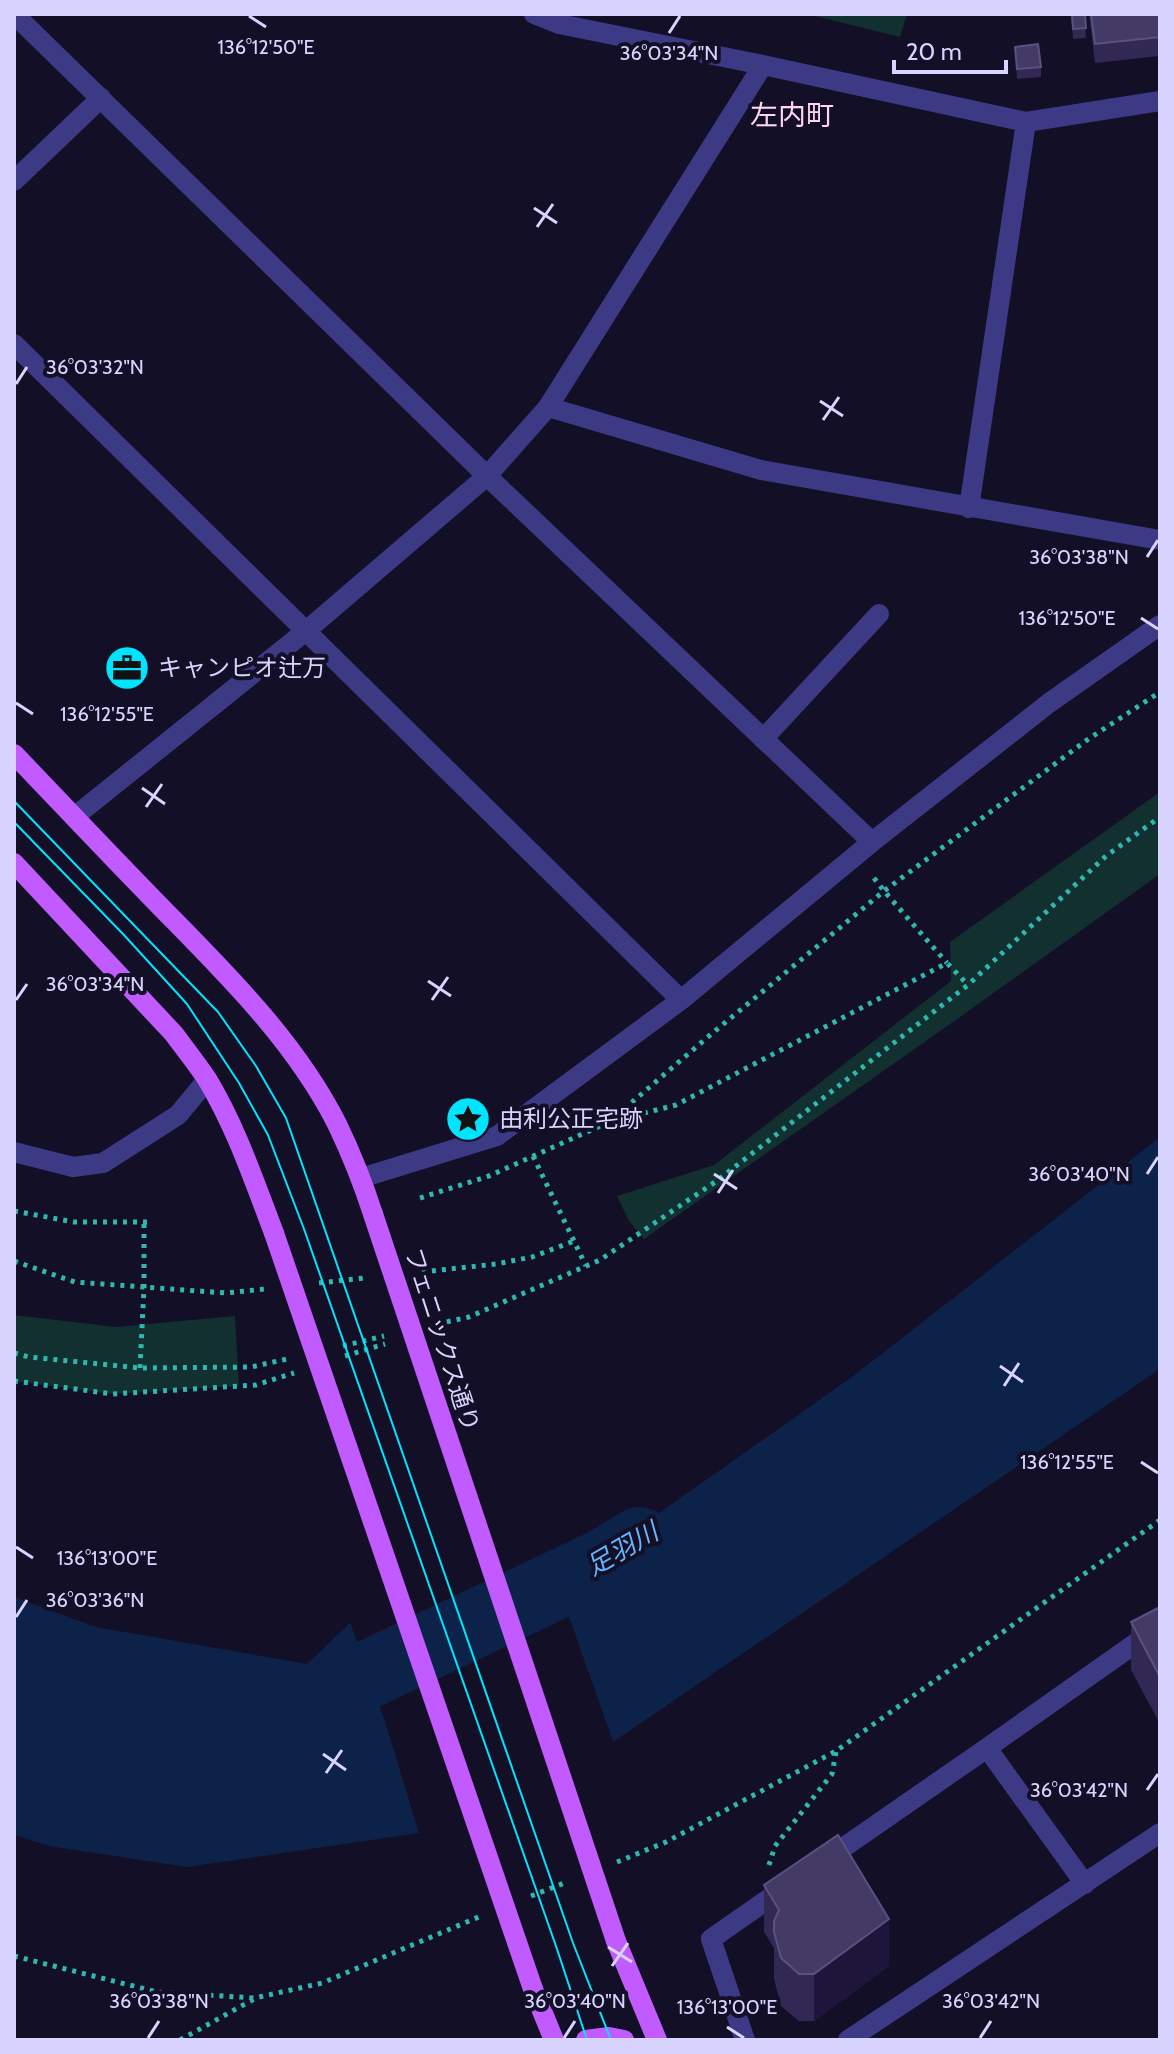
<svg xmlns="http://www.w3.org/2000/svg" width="1174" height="2054" font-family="Cabin,'Noto Sans JP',sans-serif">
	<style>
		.green { fill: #12302f }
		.water { fill: #0c2248 }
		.pier { fill: #130f26 }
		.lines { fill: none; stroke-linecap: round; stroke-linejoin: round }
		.river { stroke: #0c2248; stroke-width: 68 }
		.path { stroke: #2fb8b0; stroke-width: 5; stroke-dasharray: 4 6; stroke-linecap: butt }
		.lane { stroke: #3d3a85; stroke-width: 20 }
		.street { stroke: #3d3a85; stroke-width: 20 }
		.primary { stroke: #c25bff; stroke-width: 20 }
		.tram { stroke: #00e5ff; stroke-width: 2 }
		.primary-bridge { stroke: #c25bff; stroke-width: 20 }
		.wall { fill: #312854 }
		.shaded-wall { fill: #1d163a }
		.building { fill: #433a66; stroke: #5a527e; stroke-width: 2 }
		.ticks { fill: none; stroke: #d9d4ff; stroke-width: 3 }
		.labels { text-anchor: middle; stroke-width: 8; stroke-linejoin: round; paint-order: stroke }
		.poi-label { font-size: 24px; fill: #d9d4ff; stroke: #130f26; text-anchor: start }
		.street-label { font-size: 24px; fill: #d9d4ff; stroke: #130f26 }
		.water-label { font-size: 26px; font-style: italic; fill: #62b6ff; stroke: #130f26 }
		.quarter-label { font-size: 28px; fill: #ffd6f0; stroke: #130f26 }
		.ticks-label { font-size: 20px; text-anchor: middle; fill: #d9d4ff; stroke: #130f26; stroke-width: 8; stroke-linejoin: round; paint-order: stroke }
	</style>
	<rect width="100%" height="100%" fill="#130f26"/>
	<path class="green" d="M807 14H907L900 37Z
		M1160 792V874L953 1022 644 1239 629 1221 617 1196 714 1165 951 981 950 942Z
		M14 1315 116 1327 235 1316 239 1386 113 1394 14 1381Z"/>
	<path class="water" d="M1160 1137V1369L613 1742 557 1585 852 1377Z
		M14 1597 96 1627 307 1664 354 1619 419 1833 187 1867 49 1846 14 1835Z"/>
	<path class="pier" d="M556 1580 614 1745 609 1743 553 1586Z
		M353 1615 358 1618 420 1821 349 1619Z"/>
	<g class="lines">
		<path class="river" d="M283 1703 310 1702 607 1561 639 1541"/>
		<path class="path" d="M874 878 884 891 947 963
			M609 1122 709 1036 884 891 1087 740 1160 692
			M533 1156 586 1266
			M420 1198 489 1176 609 1122 676 1105 947 963 968 985
			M14 1211 74 1222H152
			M14 1261 75 1282 226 1293 265 1289
			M422 1272 496 1264 532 1257 574 1241
			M319 1283 364 1278
			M437 1324 469 1317 600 1260 718 1180 968 985 1106 856 1160 817
			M343 1346 384 1336
			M14 1353 29 1357 140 1368 251 1367 287 1359
			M345 1356 385 1344
			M140 1368 144 1288V1222
			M14 1381 113 1394 256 1385 294 1373
			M617 1862 666 1842 836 1751 1160 1520
			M769 1865 775 1846 832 1774 836 1752
			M531 1896 567 1882
			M14 1956 157 1992 255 1998 322 1983 481 1916
			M180 2040 254 1999"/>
		<path class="lane" d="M763 739 879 614"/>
		<path class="street" d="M14 14 487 476 872 842
			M534 14 559 24 763 65 1026 122 1160 101
			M14 181 101 98
			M14 344 681 1000
			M548 407 761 470 1160 540
			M969 508 1026 122
			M74 817 306 631 487 476 548 407 763 65
			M14 1152 73 1167 103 1163 178 1115 207 1080
			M361 1178 497 1136 681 1000 872 842 1049 703 1160 625
			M987 1748 1085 1884
			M824 1861 987 1748 1160 1626
			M745 2040 711 1939 784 1888
			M848 2040 1160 1833"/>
		<path class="primary" d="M14 754C60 802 106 851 153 899 220 968 293 1037 337 1124 351 1153 363 1183 373 1214
			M14 863 174 1034C185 1049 197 1064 207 1079 236 1127 254 1181 274 1233
			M616 1941 657 2040
			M533 1989 554 2040
			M586 2040 609 2037 624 2040"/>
		<path class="tram" d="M14 801 218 1012 256 1066 286 1118 573 1943 611 2040
			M14 822 124 935 187 1004 239 1083 268 1135 304 1229 557 1949 587 2040"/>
		<path class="primary-bridge" d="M373 1214 616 1941
			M274 1233 533 1989"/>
	</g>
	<path class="wall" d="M1071 14H1085L1086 38 1073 39Z
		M1089 14H1160V56L1095 63Z
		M1015 47 1041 67V77L1017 79Z
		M1160 1607V1724L1131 1670V1622Z
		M764 1885 889 1966 814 2021H799L781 2006 774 1979V1948L764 1932Z"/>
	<path class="shaded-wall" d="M889 1919V1966L814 2021V1974Z"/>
	<path class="building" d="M1072 14H1085L1086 28 1073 29Z
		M1091 14H1160V37L1095 44Z
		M1038 44 1041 67 1017 69 1015 47Z
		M1160 1607V1677L1131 1622Z
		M838 1835 889 1919 814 1974H799L781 1958 774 1932V1921L779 1910 764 1885Z"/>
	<path class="ticks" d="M249 16 266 27M669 33 680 16M534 208 557 223M537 227 553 204M16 384 27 367M820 401 843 416M823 420 839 397M1147 557 1158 540M1141 618 1158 629M16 703 33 714M142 788 165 804M146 807 162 784M428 981 451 996M16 1000 27 984M432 1000 448 977M714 1174 737 1189M1147 1174 1158 1157M718 1193 733 1170M1000 1366 1023 1382M1004 1386 1019 1363M1141 1462 1158 1473M16 1547 33 1558M16 1617 27 1600M323 1754 346 1770M326 1773 342 1750M1147 1790 1158 1774M608 1947 632 1962M612 1966 628 1943M727 2027 744 2038M148 2038 159 2021M564 2038 575 2021M980 2038 991 2021"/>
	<defs>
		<g id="office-disc" transform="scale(2.3)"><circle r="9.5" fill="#00e5ff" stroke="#130f26"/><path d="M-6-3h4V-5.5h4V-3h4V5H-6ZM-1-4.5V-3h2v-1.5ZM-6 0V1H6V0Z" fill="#111"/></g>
		<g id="sight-disc" transform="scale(2.3)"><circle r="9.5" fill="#00e5ff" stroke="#130f26"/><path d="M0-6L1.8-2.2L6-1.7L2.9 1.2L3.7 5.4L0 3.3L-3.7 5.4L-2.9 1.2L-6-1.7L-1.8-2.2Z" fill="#111"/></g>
	</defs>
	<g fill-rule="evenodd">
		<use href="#office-disc" x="127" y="668"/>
		<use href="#sight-disc" x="468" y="1119"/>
	</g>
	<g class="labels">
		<g class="poi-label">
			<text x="158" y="676">キャンピオ辻万</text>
			<text x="499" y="1127">由利公正宅跡</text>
		</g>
		<g class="street-label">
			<text transform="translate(442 1340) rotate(72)" y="8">フェニックス通り</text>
		</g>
		<g class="water-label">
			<text transform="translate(622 1549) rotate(-30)" y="9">足羽川</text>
		</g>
		<g class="quarter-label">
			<text x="792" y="125">左内町</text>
		</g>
	</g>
	<g class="ticks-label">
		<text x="266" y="54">136°12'50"E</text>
		<text x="669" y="60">36°03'34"N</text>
		<text x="95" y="374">36°03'32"N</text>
		<text x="1079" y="564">36°03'38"N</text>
		<text x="1067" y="625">136°12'50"E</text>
		<text x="107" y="721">136°12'55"E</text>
		<text x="95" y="991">36°03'34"N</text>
		<text x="1079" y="1181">36°03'40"N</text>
		<text x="1067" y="1469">136°12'55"E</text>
		<text x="107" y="1565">136°13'00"E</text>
		<text x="95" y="1607">36°03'36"N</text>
		<text x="1079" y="1797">36°03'42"N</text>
		<text x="159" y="2008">36°03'38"N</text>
		<text x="575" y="2008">36°03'40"N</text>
		<text x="991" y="2008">36°03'42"N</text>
		<text x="727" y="2014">136°13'00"E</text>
	</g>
	<rect width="1174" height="2054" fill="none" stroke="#d9d4ff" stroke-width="32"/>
	<path d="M894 60v12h112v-12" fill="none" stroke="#d9d4ff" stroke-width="4"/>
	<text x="906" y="60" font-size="24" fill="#d9d4ff" stroke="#130f26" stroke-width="6" paint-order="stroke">20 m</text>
</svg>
